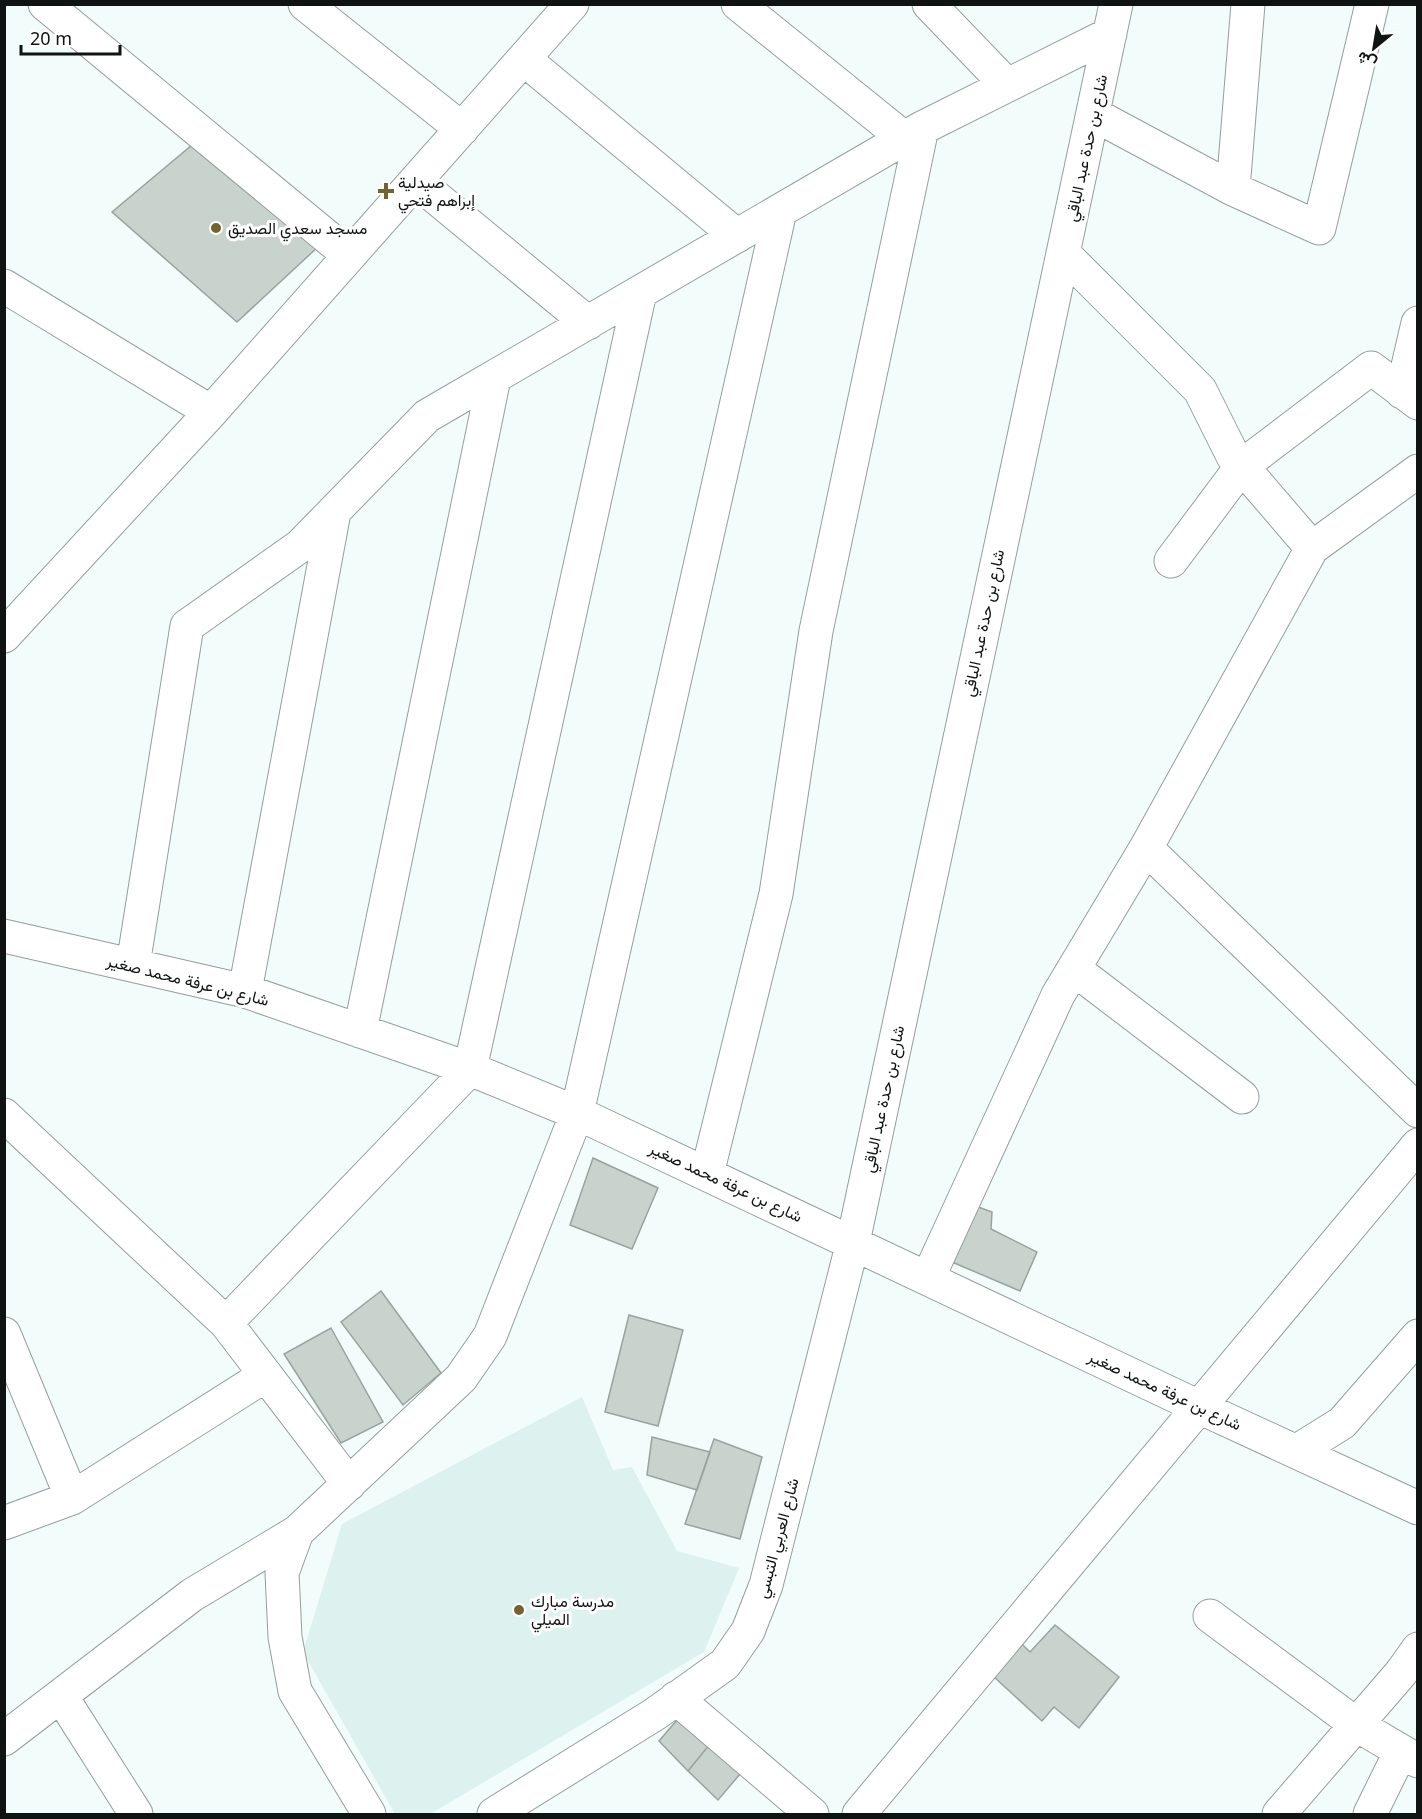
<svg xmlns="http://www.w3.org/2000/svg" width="1422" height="1819" font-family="'Noto Sans',Vazirmatn,sans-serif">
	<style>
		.built { fill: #ddf1ee }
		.building { fill: #c9d3ce; stroke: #99a39e; stroke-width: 1.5 }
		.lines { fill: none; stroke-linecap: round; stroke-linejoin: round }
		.minor-casing { stroke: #949f9d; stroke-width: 35 }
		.minor { stroke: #fff; stroke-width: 33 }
		.poi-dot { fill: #726330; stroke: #fff; stroke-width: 2 }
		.labels { text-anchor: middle; stroke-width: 6; stroke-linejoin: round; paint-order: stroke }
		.street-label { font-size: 16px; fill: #0f1312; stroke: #fff }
		.poi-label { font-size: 16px; fill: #0f1312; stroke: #fff; text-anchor: start }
	</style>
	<rect width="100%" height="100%" fill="#f1fcfb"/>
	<path class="built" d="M582 1397 613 1470 632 1467 677 1551 739 1568 704 1652 430 1814H395L303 1652 342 1524Z"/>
	<path class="building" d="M198 140 320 245 237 322 112 212Z
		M593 1158 658 1188 632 1249 570 1225Z
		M973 1205 992 1212 991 1229 1037 1252 1020 1291 952 1262Z
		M381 1291 441 1373 403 1405 341 1322Z
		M629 1315 683 1330 658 1426 605 1412Z
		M331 1328 383 1422 341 1443 284 1354Z
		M652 1437 710 1452 697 1490 647 1475Z
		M714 1439 762 1457 740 1539 685 1524Z
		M1055 1625 1119 1677 1079 1728 1054 1707 1042 1721 993 1676 1021 1643 1030 1652Z
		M683 1713 714 1739 688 1771 659 1741Z
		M714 1739 746 1767 718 1800 688 1771Z"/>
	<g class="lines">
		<g class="minor-casing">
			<path id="minor" d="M45 4 349 255
				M305 4 462 129
				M738 4 904 138
				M929 4 1007 85
				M524 59 737 236
				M1093 114 1233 189 1319 228 1372 4
				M416 181 588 323
				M1233 189 1248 4
				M1063 253 1200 390 1233 456 1312 548
				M4 286 211 412
				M1402 392 1418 323
				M1171 561 1242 466 1371 368 1418 403
				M4 636 211 412 572 4
				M1146 848 1418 1111
				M4 936 245 991 470 1069 577 1113 1199 1407 1418 1508
				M133 965 187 626 300 546 427 416 922 128 1110 34
				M1074 969 1242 1097
				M245 991 334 512
				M360 1031 494 378
				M4 1115 226 1323 349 1484
				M707 1174 776 894 816 631 922 128
				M928 1278 1058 995 1146 848 1312 548 1418 471
				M226 1323 470 1069 640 292
				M4 1334 72 1498
				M1297 1451 1342 1423 1418 1336
				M4 1523 72 1498 266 1375
				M1210 1616 1357 1725 1418 1761
				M61 1696 136 1814
				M676 1698 812 1814
				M4 1739 192 1595 297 1532
				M369 1814 295 1691 285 1637 282 1573 297 1532 461 1378 490 1336 577 1113 780 211
				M494 1814 655 1714 725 1664 748 1631 766 1585 853 1242 1116 4
				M859 1814 1418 1145
				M1279 1814 1401 1673 1418 1649
				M1370 1814 1401 1751"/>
		</g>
		<use href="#minor" class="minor"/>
	</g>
	<g class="poi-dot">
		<path d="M383 182h6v6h6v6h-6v6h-6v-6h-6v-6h6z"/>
		<circle cx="216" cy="228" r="6"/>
		<circle cx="519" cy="1610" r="6"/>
	</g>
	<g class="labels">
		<g class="street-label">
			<text transform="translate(1086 148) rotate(-78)" y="6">شارع بن حدة عبد الباقي</text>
			<text transform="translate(983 623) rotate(-78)" y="6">شارع بن حدة عبد الباقي</text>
			<text transform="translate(188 980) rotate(14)" y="6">شارع بن عرفة محمد صغير</text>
			<text transform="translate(883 1099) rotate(-78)" y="6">شارع بن حدة عبد الباقي</text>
			<text transform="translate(726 1182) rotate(25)" y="6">شارع بن عرفة محمد صغير</text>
			<text transform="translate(1165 1390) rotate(25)" y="6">شارع بن عرفة محمد صغير</text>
			<text transform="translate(777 1538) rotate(-75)" y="6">شارع العربي التبسي</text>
		</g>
		<g class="poi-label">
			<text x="398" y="188">صيدلية<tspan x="398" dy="18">إبراهم فتحي</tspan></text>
			<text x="228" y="234">مسجد سعدي الصديق</text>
			<text x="531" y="1607">مدرسة مبارك<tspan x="531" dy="18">الميلي</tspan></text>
		</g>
	</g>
	<rect width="1422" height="1819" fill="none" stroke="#0f1312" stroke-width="12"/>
	<g transform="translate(1374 48) rotate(210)" stroke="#ffffff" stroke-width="4.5" paint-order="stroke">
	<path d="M0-4.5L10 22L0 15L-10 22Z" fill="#0f1312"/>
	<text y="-9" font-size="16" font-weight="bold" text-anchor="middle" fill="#0f1312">ش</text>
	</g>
	<path d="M21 45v9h99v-9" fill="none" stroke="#0f1312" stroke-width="3"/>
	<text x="30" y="45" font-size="18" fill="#0f1312" stroke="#ffffff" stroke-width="4.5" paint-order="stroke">20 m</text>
</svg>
